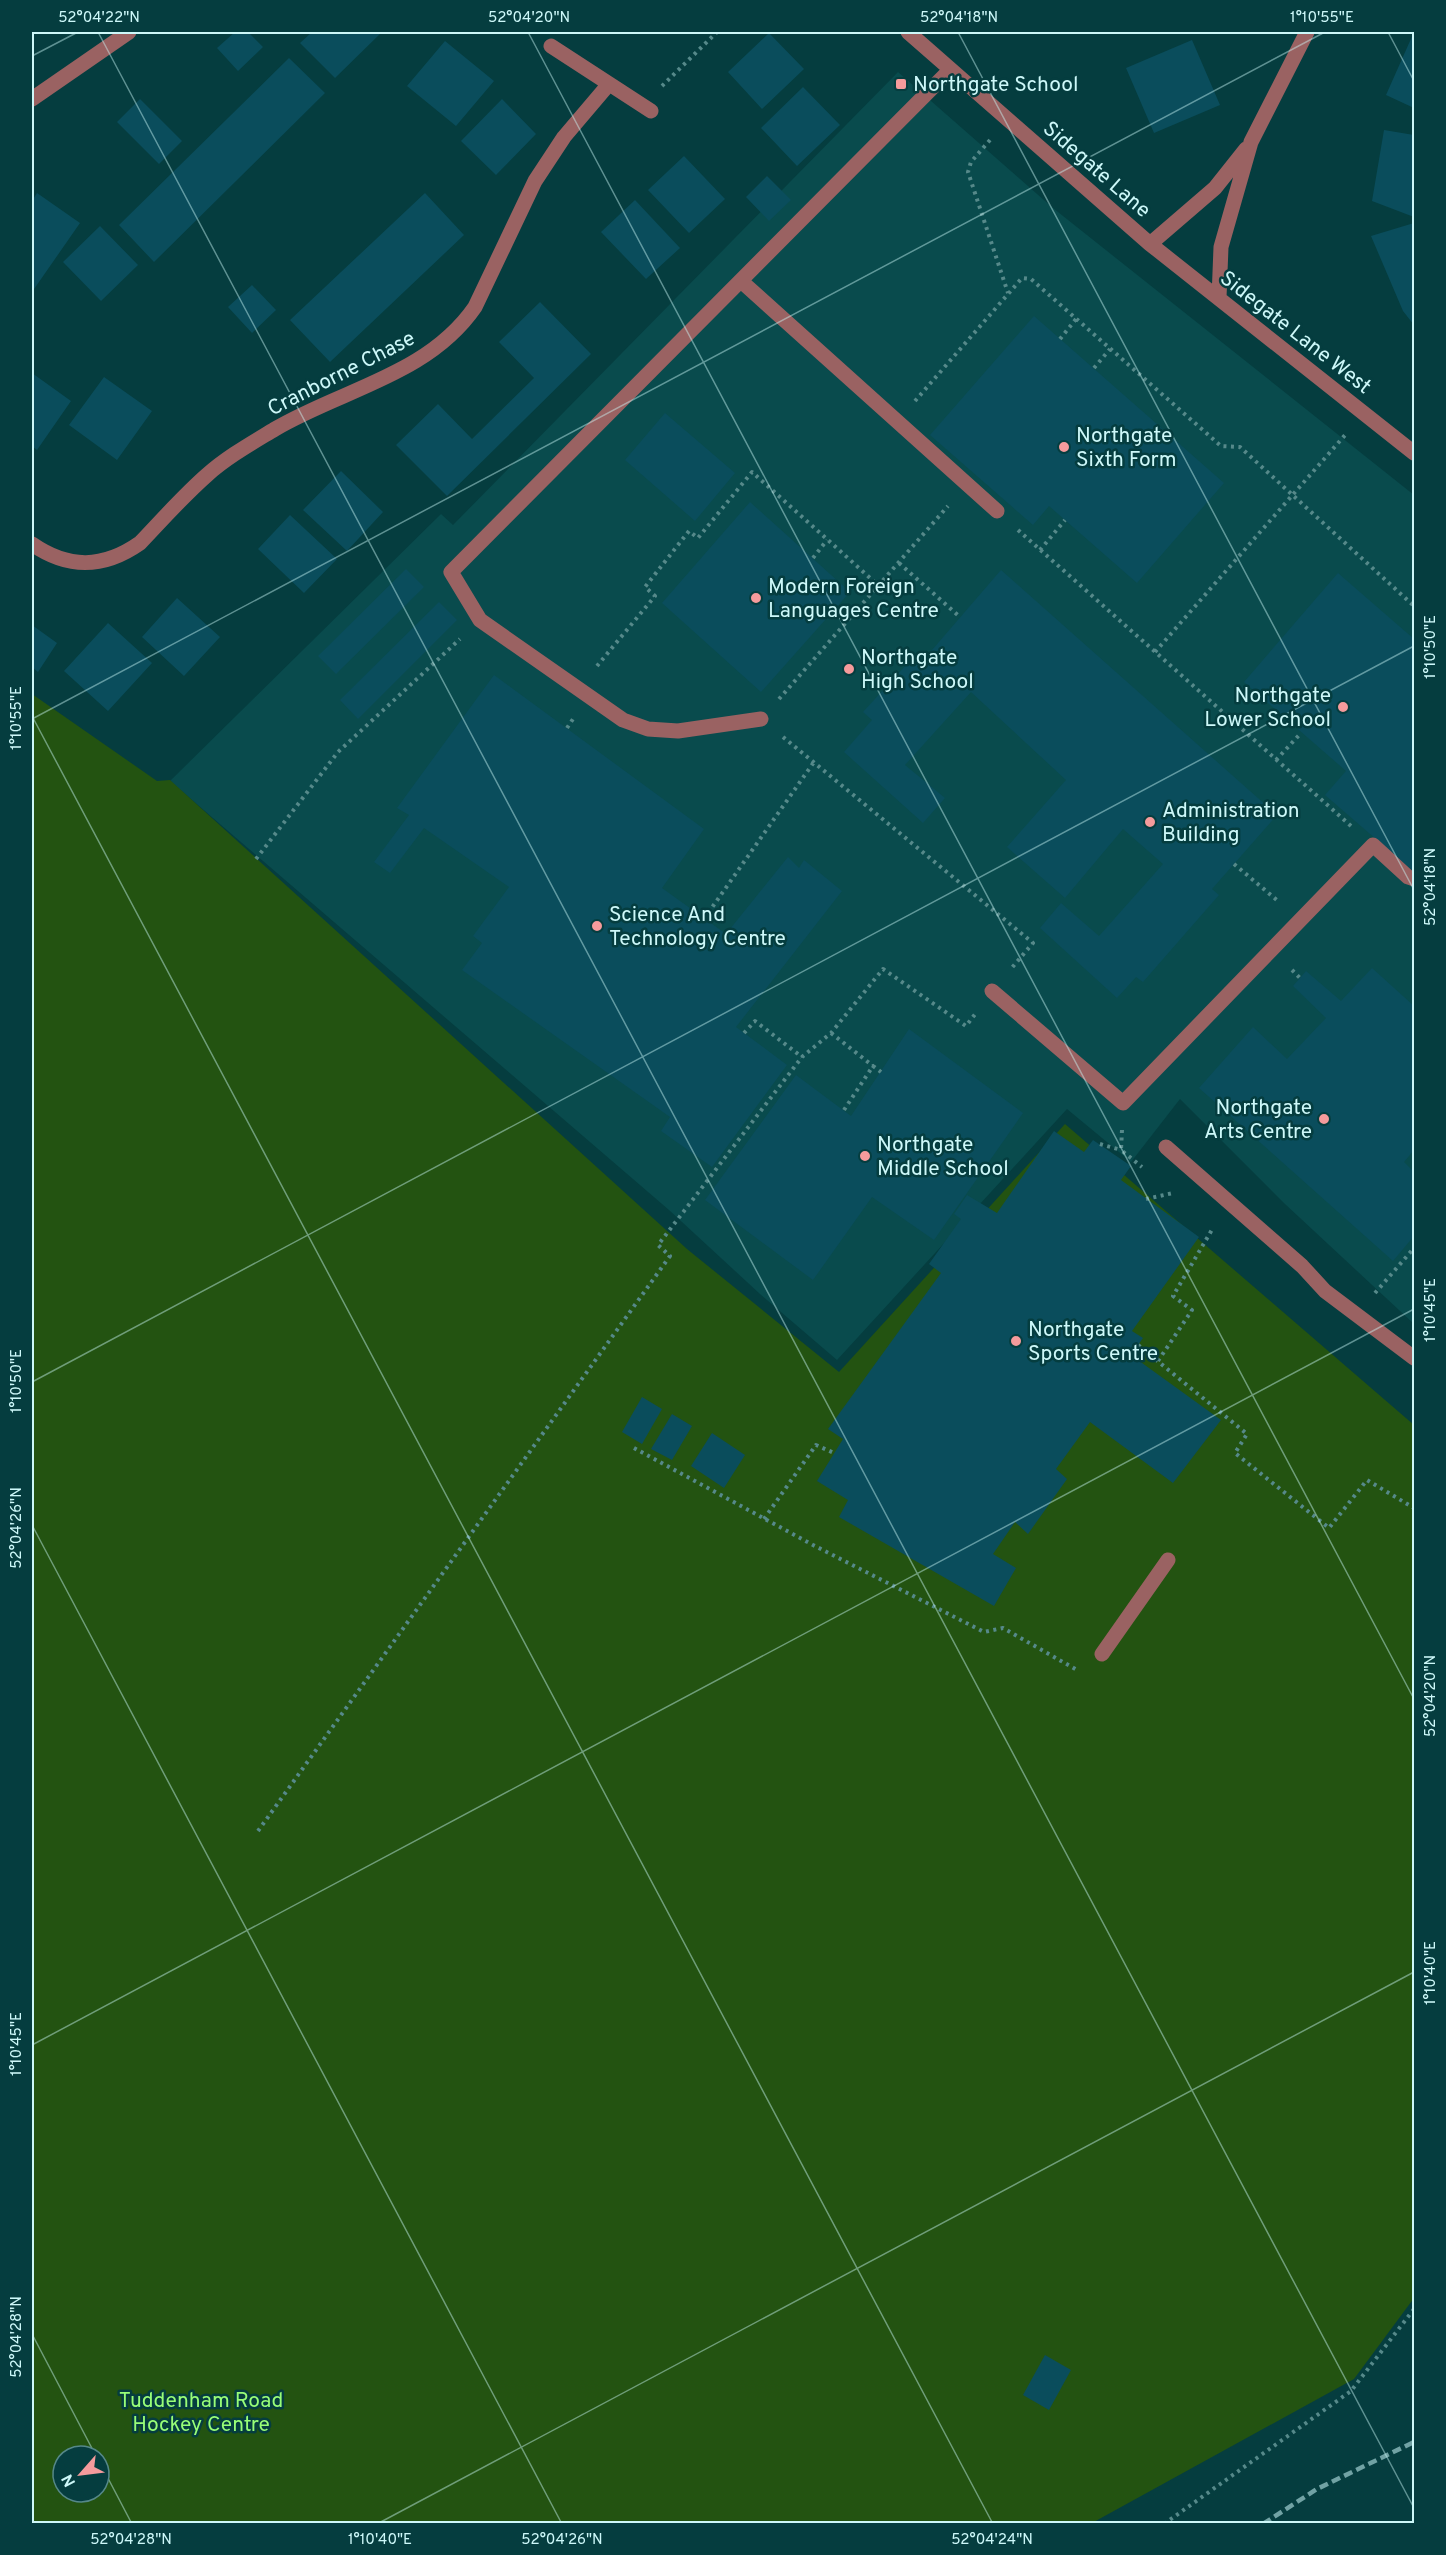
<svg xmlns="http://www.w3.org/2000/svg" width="1446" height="2555" font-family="Overpass,sans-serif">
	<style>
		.built { fill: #094b4d }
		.green { fill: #235311; fill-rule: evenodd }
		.building { fill: #0a4d5c }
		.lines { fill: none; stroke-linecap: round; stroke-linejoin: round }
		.path { stroke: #56898a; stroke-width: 4; stroke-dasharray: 3 4.5; stroke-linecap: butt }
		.minor { stroke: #9a6262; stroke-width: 15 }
		.rail { stroke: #71a2a4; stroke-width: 4.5; stroke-dasharray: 9 4.5; stroke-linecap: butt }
		.ticks { fill: none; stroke: #cdf8f9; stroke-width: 1.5; stroke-opacity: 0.45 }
		.poi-dot { fill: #f59b9c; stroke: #053d3f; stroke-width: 2 }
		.labels { text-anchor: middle; stroke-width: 5; stroke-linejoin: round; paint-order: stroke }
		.poi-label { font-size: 21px; fill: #cdf8f9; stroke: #053d3f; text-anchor: start }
		.street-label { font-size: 21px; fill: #cdf8f9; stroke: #053d3f }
		.park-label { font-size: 21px; fill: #98fd77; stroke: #053d3f }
		.neatline { fill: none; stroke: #cdf8f9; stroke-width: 2 }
		.ticks-label { font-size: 15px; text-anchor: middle; fill: #cdf8f9 }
	</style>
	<rect width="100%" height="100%" fill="#053d3f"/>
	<path class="built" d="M898 72 1053 208 1414 495V1324L1285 1204 1180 1099 1131 1162 1067 1109 837 1360 760 1294 669 1210 170 781 441 514 453 525Z"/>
	<path class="green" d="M32 694 157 781 170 780 687 1249 839 1372 1065 1124 1414 1425V2298L1354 2379 1092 2523H32ZM63 2456H99V2492H63Z"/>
	<path class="building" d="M235 32H248L263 47 238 71 217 48Z
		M312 32H382L335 78 300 43Z
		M1414 32V108L1386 95Z
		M769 33 804 69 762 109 728 72Z
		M1192 40 1220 105 1154 133 1126 68Z
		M445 41 494 81 456 126 407 86Z
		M289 58 325 93 154 262 119 225Z
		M803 87 840 125 797 166 761 128Z
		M140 99 182 141 159 164 117 122Z
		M502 99 536 134 496 175 461 141Z
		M1384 130 1414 135V217L1372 201Z
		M684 156 725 199 689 233 648 190Z
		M767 176 791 200 769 221 746 197Z
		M37 193 80 223 32 292V201Z
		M425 193 464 235 330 362 290 320Z
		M635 200 680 248 646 279 601 232Z
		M1414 223V325L1403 311 1371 236Z
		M100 226 138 265 101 301 63 262Z
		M252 285 276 310 252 333 228 307Z
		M540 302 591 354 447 496 396 445 438 404 472 439 534 378 499 342Z
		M1034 316 1224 483 1137 583 1049 506 1033 525 930 435Z
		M32 373 71 401 37 450 32 446Z
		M104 377 152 411 117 460 69 425Z
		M665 413 735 473 695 521 625 460Z
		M341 471 383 512 347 551 303 510Z
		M750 502 850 592 761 692 662 603Z
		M290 515 337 559 304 593 258 549Z
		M406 569 424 587 336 674 318 656Z
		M1001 570 1277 815 1212 889 1219 895 1143 982 1136 977 1117 998 1040 928 1061 903 1099 936 1163 864 1123 829 1065 898 1007 847 1066 780 971 692 905 765 945 798 923 823 844 752 872 720 863 712 919 651 926 657Z
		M1338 573 1414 639V872L1325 795 1346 771 1244 682Z
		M177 598 220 637 184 676 142 637Z
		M439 602 457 620 358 719 340 700Z
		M108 623 152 663 108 711 64 671Z
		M32 625 57 643 38 672 32 667Z
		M494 675 704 829 662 888 726 934 788 857 799 868 804 860 842 891 736 1027 787 1065 712 1167 661 1131 670 1117 462 970 482 943 473 936 509 887 424 828 390 873 374 862 409 815 397 808Z
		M1372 968 1414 1006V1150L1404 1162 1414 1172V1236L1393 1261 1199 1088 1253 1027 1287 1059 1326 1018 1293 986 1306 971 1341 1001Z
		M909 1029 1023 1113 934 1240 872 1197 813 1280 705 1200 796 1075 851 1116Z
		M1054 1131 1084 1152 1093 1140 1131 1166 1121 1180 1199 1237 1132 1331 1143 1338 1131 1355 1221 1420 1173 1483 1090 1422 1056 1469 1067 1479 1028 1534 1015 1522 993 1554 1016 1568 994 1606 839 1517 848 1500 817 1481 843 1439 828 1429 941 1273 929 1264 961 1219 954 1214 967 1195 997 1213Z
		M642 1397 662 1409 642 1444 622 1432Z
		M672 1414 692 1426 672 1460 651 1449Z
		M712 1433 745 1455 724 1488 691 1466Z
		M1045 2355 1071 2370 1049 2410 1023 2395Z"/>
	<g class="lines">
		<path class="path" d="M662 86 717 32
			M990 140 971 162 968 172 1008 293
			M1060 339 1076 319
			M1094 368 1110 349
			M915 401 1022 278 1031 279 1221 446 1240 447 1414 606
			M1018 530 1351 826
			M1040 550 1065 520
			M813 558 827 540
			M899 563 960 617
			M1155 652 1346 434
			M597 666 655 596 645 587 689 531 698 538 752 472 878 585
			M779 699 948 506
			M567 728 573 719
			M783 737 1033 943 1010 970
			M1276 760 1301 733
			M256 859 338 752 460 639
			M1234 864 1278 901
			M704 919 814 762
			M1292 970 1300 978
			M744 1033 755 1021 802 1057
			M831 1033 873 1066
			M844 1110 873 1066 881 1072
			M1122 1130 1121 1150 1142 1167
			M1100 1144 1121 1150
			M1146 1199 1173 1193
			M1375 1293 1414 1248
			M1138 1345 1247 1434 1235 1453 1329 1528 1367 1480 1414 1508
			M1158 1361 1192 1310 1173 1296 1213 1228
			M634 1448 813 1545 984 1632 1003 1628 1077 1670
			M764 1519 816 1445 834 1453
			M258 1831 670 1256 658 1245 802 1057 831 1033 883 969 966 1026 976 1013
			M1164 2524 1351 2391 1414 2309"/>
		<path class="minor" d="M908 32 1150 244 1414 453
			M551 46 651 111
			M32 99 129 32
			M1150 244 1215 188 1246 149
			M741 281 997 511
			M1219 298 1221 247 1251 142 1307 32
			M32 544C68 569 103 569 140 543 162 520 183 496 207 475 227 457 252 443 275 429 343 389 428 375 475 307L535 181 564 137 609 84
			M761 719 678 731 648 729 623 720 480 620 451 572 950 70
			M992 991 1123 1103 1373 845 1408 877 1414 879
			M1166 1147 1302 1266 1325 1291 1414 1358
			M1102 1654 1168 1560"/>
		<path class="rail" d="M1263 2524 1317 2489 1414 2442"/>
	</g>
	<path class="ticks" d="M98 32 1414 2508M528 32 1414 1699M958 32 1414 890M1388 32 1414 81M32 56 78 32M32 716 993 2524M32 719 1325 32M32 1382 1414 646M32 1525 562 2524M32 2045 1414 1309M32 2334 96 2456M99 2461 132 2524M377 2524 1414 1972"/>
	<g class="poi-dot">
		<rect x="895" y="78" width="12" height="12" rx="3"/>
		<circle cx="1064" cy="447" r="6"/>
		<circle cx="756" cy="598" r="6"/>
		<circle cx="849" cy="669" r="6"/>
		<circle cx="1343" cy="707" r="6"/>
		<circle cx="1150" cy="822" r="6"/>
		<circle cx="597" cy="926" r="6"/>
		<circle cx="1324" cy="1119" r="6"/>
		<circle cx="865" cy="1156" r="6"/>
		<circle cx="1016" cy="1341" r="6"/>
	</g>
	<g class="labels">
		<g class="poi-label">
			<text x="913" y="91">Northgate School</text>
			<text x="1076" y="442">Northgate<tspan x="1076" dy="24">Sixth Form</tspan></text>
			<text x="768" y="593">Modern Foreign<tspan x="768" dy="24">Languages Centre</tspan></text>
			<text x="861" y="664">Northgate<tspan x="861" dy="24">High School</tspan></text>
			<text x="1331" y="702" text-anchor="end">Northgate<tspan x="1331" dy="24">Lower School</tspan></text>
			<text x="1162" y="817">Administration<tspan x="1162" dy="24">Building</tspan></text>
			<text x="609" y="921">Science And<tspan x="609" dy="24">Technology Centre</tspan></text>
			<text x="1312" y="1114" text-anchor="end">Northgate<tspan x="1312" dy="24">Arts Centre</tspan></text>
			<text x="877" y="1151">Northgate<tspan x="877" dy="24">Middle School</tspan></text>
			<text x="1028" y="1336">Northgate<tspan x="1028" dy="24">Sports Centre</tspan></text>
		</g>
		<g class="street-label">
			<text transform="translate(1097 169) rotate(41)" y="7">Sidegate Lane</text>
			<text transform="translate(1296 332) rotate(38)" y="7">Sidegate Lane West</text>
			<text transform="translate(341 373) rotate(-27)" y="7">Cranborne Chase</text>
		</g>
		<g class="park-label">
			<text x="201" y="2407">Tuddenham Road<tspan x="201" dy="24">Hockey Centre</tspan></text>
		</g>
	</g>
	<rect width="1446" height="2555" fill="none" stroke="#053d3f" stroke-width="66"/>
	<g transform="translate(81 2474) rotate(242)"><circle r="28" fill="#053d3f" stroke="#558889" stroke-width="1.5"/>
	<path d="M0-4.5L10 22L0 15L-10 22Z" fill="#f59b9c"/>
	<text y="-9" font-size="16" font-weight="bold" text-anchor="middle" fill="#cdf8f9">N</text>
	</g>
	<rect x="33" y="33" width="1380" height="2489" class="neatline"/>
	<g class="ticks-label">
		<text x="99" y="22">52°04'22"N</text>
		<text x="529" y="22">52°04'20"N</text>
		<text x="959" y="22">52°04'18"N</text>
		<text x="1322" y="22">1°10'55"E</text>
		<text transform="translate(1430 647) rotate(-90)" y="5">1°10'50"E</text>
		<text transform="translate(16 718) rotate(-90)" y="5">1°10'55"E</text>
		<text transform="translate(1430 887) rotate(-90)" y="5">52°04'18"N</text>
		<text transform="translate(1430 1310) rotate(-90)" y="5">1°10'45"E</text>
		<text transform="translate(16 1381) rotate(-90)" y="5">1°10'50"E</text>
		<text transform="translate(16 1528) rotate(-90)" y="5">52°04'26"N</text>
		<text transform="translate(1430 1696) rotate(-90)" y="5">52°04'20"N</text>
		<text transform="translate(1430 1973) rotate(-90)" y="5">1°10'40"E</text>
		<text transform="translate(16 2044) rotate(-90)" y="5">1°10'45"E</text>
		<text transform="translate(16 2337) rotate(-90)" y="5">52°04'28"N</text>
		<text x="131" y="2544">52°04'28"N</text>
		<text x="380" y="2544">1°10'40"E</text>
		<text x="562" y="2544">52°04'26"N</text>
		<text x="992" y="2544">52°04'24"N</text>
	</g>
</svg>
